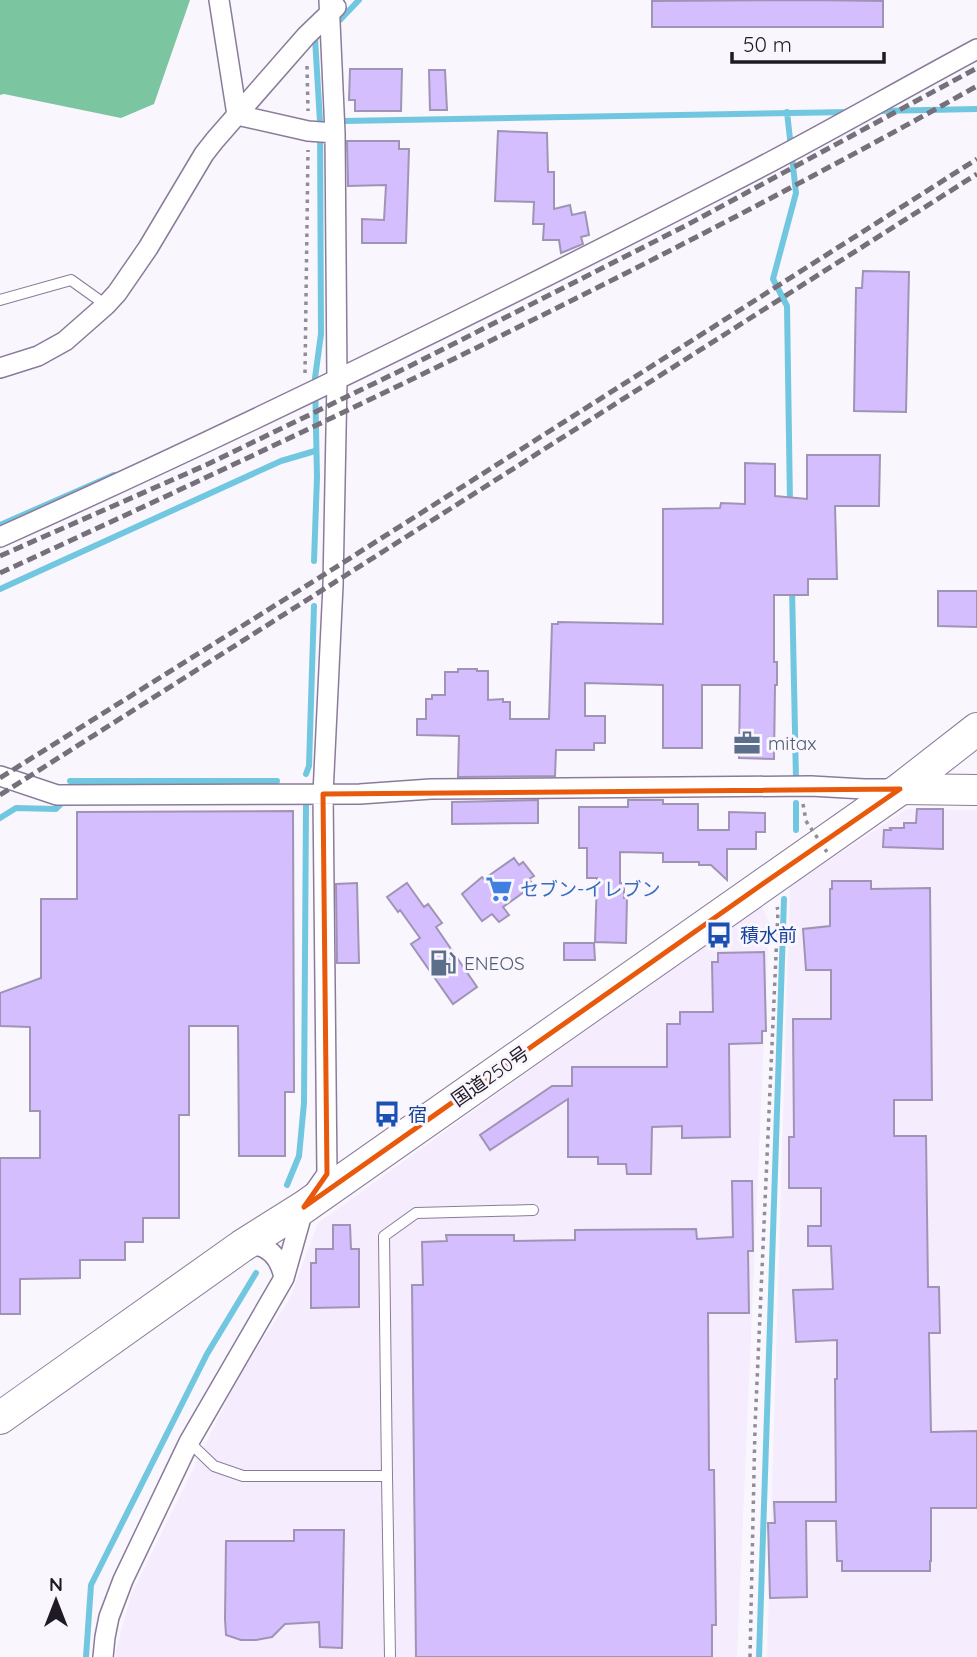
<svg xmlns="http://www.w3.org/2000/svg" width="977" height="1657" font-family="Quicksand,'Noto Sans JP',sans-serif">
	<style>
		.built { fill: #f5ecfd }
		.forest { fill: #7bc5a1 }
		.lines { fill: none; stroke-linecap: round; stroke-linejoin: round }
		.stream { stroke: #72c7e0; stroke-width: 6 }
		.building { fill: #d5befd; stroke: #9f94b5; stroke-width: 2 }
		.service-casing { stroke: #8b7b9a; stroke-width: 12 }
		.minor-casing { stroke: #8b7b9a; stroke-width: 22 }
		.primary-casing { stroke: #8b7b9a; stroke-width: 32 }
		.trunk-casing { stroke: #8b7b9a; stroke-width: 34 }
		.path { stroke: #918c95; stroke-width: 3.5; stroke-dasharray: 3.5 5; stroke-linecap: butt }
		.service { stroke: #fff; stroke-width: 10 }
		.minor { stroke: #fff; stroke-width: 19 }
		.primary { stroke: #fff; stroke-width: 30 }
		.trunk { stroke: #fff; stroke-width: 32 }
		.rail { stroke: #75707a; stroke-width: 5; stroke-dasharray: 10 5; stroke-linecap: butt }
		.path-bridge { stroke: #918c95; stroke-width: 3.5; stroke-dasharray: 3.5 5; stroke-linecap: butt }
		.marked { fill: none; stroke: #e8590c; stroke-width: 5; stroke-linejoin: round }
		.labels { text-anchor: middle; stroke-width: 6; stroke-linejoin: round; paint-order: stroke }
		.service-label { font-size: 19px; fill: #4e5e75; stroke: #faf6fd; text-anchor: start }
		.shop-label { font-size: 19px; fill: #366cbe; stroke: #faf6fd; text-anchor: start }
		.transit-label { font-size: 19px; fill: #164399; stroke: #faf6fd; text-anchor: start }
		.street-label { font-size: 19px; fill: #201a26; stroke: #faf6fd }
	</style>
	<rect width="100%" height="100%" fill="#faf6fd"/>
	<path class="built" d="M907 809 977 810V1657H767L790 886Z
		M761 904 769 922 737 1657H116V1650L131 1595 239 1376 290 1298 318 1223Z"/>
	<path class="forest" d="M0 0H190L154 104 121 118 4 94 0 95Z"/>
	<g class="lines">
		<path class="stream" d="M340 20 359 0
			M878 111 977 109
			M787 112 796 193 773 279 787 306 790 504
			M344 121 850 112
			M0 525 114 475
			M314 561 317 477 315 378 321 334 320 122 315 38
			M792 588 796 779
			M0 589 281 461 315 451
			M306 774 309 766 314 606
			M70 781H277
			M796 803V830
			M0 818 16 808 56 809 63 802
			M287 1185 299 1156 304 1103 306 806
			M86 1657 91 1585 207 1354 256 1273
			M759 1657 784 899"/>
	</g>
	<path class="building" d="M810 0 883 1V27H652V1Z
		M350 69H402L401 111H355V100H349Z
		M429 70H445L447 110H430Z
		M498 131 547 133 548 172H554V209L570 205 572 215 585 212 589 235 581 237 583 244 561 253 559 240H543L544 224H533L534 202 495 201Z
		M347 141H399V149H409L406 243H362V219L384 220 386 185 348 186Z
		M863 271 909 272 906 412 854 411 856 288H862Z
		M807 455H880L879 506H835L837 579H808V595H774V662H777V685H775L774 759 739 758 740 685H702V748H663V685L585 683V716H605V743H594V750H556L555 776 458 777 459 736 417 735V719H426V699H432V695H445V672H458V669H477V671H488V700L503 699V702H510V719H549L552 624H558V622L663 624V509L720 508 721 503 745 504V463L775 464V496L807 499Z
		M938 591H977V627L938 626Z
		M538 800V823L452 824V802Z
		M628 800H663V804H698V830H729V812L765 813V832H756V849H727V880L711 865H699V862H663V853L620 852V883H624V898H627L626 943 595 942 597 878H587V848H579V807H628Z
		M917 809H943V849L883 847 884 830H891L890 828H904V823H916Z
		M293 811 294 1092H285V1156H239L238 1026H189V1115H179V1218H143V1242H125V1260H80V1278L20 1279V1314H0V1158H40V1111H30V1027L0 1026V993L41 978V899H77V812Z
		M514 858 519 865 523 862 534 876 529 879 532 883 522 889 524 892 503 907 509 915 499 922 492 914 482 921 462 894 482 877 484 879Z
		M832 881H871V889L930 888 932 1100H894V1136H926L928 1287H939L940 1333H929L931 1432 977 1431V1508H931V1561H930V1571H842V1561H837L836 1521H806L807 1597 770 1598 768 1523H775L774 1502H836L835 1379H837V1340L796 1342 793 1290 833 1289 831 1246H808V1226H821V1188H789V1137H794L793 1019H831V970H806L803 929 830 926V889H832Z
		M357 883 359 963H337L336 884Z
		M407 883 424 907 428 904 442 923 436 927 477 987 453 1004 411 944 420 938 400 910 398 912 387 897Z
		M564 943H594L595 960H564Z
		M764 952 766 1031H762V1043L729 1044 730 1137 682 1138V1126L652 1127 651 1174H627L626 1164H598V1157H568V1099L490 1150 480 1135 552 1086H572V1067H667V1024H680V1012H713L712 962H718V953Z
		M732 1181H752L753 1251H748L749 1313H708L709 1470H714L716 1625H712V1657H416L412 1285H423L422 1242 447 1241 446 1235H514V1241L575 1240V1230L696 1229 697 1239 733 1237Z
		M333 1225H350L351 1249H359V1307L311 1308V1263H316V1249H333Z
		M294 1530H344L342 1648 320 1647 319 1622 285 1624 272 1637 256 1640H241L226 1635 225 1619 226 1541H294Z"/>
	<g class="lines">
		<g class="service-casing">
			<path id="service" d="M0 300 71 280 106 305
				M189 1442 214 1466 243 1476H387L390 1657
				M387 1476 384 1236 416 1213 533 1210"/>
		</g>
		<g class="minor-casing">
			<path id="minor" d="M219 0 237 115 308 131 335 133
				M0 368 38 356 65 341 106 305 117 293 148 248 204 154 215 140 306 36 336 7
				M0 537C245 427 487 308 726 185 811 142 893 94 977 49
				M0 776 57 795 360 794 431 789 811 786 864 789H899
				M244 1245C267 1242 280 1257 284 1278
				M103 1657 105 1637 109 1617 123 1580 189 1442 284 1278 304 1207 327 1174 323 794 333 585 337 380 335 133 329 0"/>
		</g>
		<g class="primary-casing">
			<path id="primary" d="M900 789 977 790"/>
		</g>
		<g class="trunk-casing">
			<path id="trunk" d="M0 1418 242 1246 304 1207 900 789 977 729"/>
		</g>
		<path class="path" d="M307 66 308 111
			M305 373 308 150
			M803 804 806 821
			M750 1657 755 1427 778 910 777 907"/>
		<use href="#service" class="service"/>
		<use href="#minor" class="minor"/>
		<use href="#primary" class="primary"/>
		<use href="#trunk" class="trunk"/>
		<path class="rail" d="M0 556 206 465 410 366 685 226 977 68
			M0 573C331 421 660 264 977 86
			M0 778 333 569 977 159
			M0 795 977 174"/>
		<path class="path-bridge" d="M806 821 827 852"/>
	</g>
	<path class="marked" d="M900 789 764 883 304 1207 327 1174 323 794Z"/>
	<defs>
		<g id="office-bare" transform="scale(2.1)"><path d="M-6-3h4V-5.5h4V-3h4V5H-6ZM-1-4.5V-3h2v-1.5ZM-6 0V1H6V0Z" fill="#5c6f8a" stroke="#faf6fd" stroke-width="2.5" paint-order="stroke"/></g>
		<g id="supermarket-bare" transform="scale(2.1)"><path d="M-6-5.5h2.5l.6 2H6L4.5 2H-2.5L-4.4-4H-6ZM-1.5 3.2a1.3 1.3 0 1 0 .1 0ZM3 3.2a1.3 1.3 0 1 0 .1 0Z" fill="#3f7fe0" stroke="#faf6fd" stroke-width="2.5" paint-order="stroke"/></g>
		<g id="bus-bare" transform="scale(2.1)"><path d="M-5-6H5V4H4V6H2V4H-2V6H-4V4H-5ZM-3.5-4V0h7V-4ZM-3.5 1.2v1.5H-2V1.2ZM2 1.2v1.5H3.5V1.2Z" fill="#1a4fb4" stroke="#faf6fd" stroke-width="2.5" paint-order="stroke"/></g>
		<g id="fuel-bare" transform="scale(2.1)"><path d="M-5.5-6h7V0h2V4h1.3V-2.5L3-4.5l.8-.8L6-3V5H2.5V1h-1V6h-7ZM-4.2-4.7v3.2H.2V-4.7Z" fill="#5c6f8a" stroke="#faf6fd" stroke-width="2.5" paint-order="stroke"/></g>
	</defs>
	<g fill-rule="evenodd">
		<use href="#office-bare" x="747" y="743"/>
		<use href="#supermarket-bare" x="499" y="889"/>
		<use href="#bus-bare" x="719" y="935"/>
		<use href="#fuel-bare" x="443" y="963"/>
		<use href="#bus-bare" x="387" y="1114"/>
	</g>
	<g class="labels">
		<g class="service-label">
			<text x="768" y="750">mitax</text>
			<text x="464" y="970">ENEOS</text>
		</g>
		<g class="shop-label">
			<text x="520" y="896">セブン-イレブン</text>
		</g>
		<g class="transit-label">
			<text x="740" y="942">積水前</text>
			<text x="408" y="1121">宿</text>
		</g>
		<g class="street-label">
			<text transform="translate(490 1076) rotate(-35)" y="7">国道250号</text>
		</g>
	</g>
	<g transform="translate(56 1601)" stroke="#faf6fd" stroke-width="5" paint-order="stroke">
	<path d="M0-5L12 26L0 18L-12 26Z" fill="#201a26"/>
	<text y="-10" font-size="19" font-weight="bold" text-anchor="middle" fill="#201a26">N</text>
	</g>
	<path d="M732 52v10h152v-10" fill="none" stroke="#201a26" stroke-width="3.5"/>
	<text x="743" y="52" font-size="21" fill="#201a26" stroke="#faf6fd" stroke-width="5" paint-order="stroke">50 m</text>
</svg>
